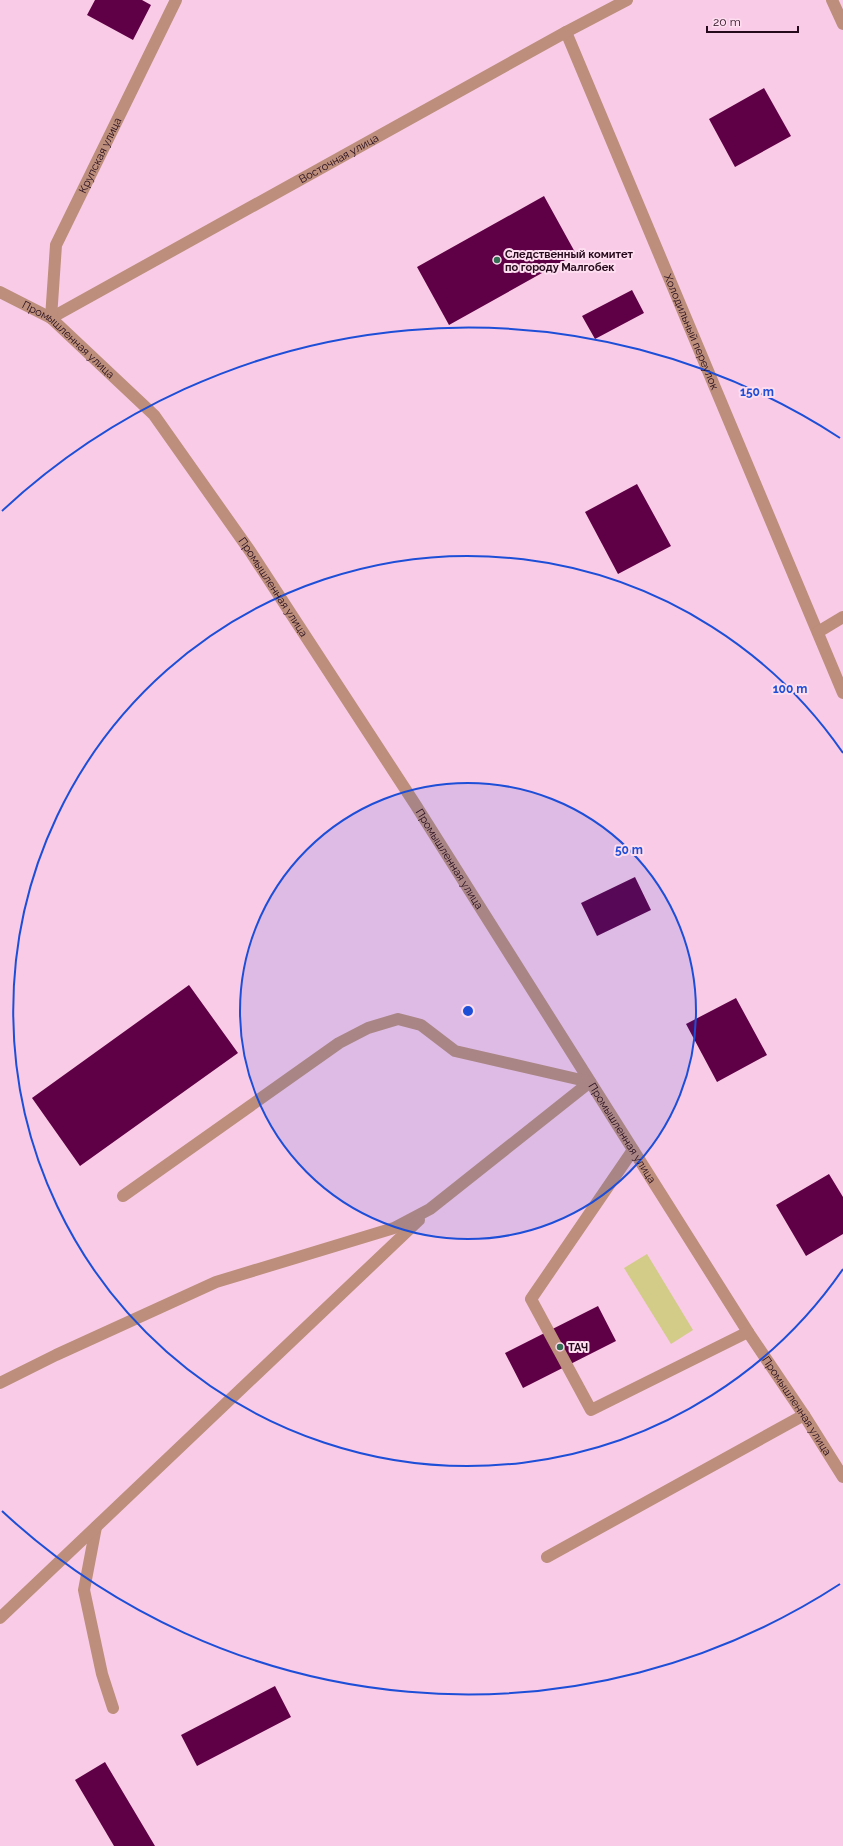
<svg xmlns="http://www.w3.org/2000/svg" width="843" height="1846" font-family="Raleway,sans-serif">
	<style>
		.green { fill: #d3cc89 }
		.building { fill: #5f0046 }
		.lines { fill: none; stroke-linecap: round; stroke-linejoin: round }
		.minor { stroke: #bc8e7b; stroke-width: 12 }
		.ring { fill: none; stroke: #1d4ed8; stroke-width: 2 }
		.poi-dot { fill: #346c54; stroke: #fdddef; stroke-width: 1.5 }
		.labels { text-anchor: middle; stroke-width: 4; stroke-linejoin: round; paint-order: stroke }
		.street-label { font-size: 11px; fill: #240a1b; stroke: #fdddef }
		.poi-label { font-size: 11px; font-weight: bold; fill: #240a1b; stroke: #fdddef; text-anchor: start }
		.centre { fill: #1d4ed8; stroke: #fdddef; stroke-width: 2 }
		.ring-label { font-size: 12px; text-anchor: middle; font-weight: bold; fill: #1d4ed8; stroke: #fdddef; stroke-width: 4; stroke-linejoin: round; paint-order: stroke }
	</style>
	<rect width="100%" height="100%" fill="#f9cbe6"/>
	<path class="green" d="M647 1254 693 1330 671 1344 624 1268Z"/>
	<path class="building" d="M95 0H142L151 5 133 40 87 15Z
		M764 88 791 136 735 167 709 119Z
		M544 196 576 254 449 325 417 267Z
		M632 290 644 313 595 339 582 316Z
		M637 484 671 546 618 574 585 512Z
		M635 877 651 910 597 936 581 903Z
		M189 985 238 1053 80 1166 32 1098Z
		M736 998 767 1055 717 1082 686 1024Z
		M829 1174 843 1197V1234L806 1256 776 1205Z
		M598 1306 616 1341 523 1388 505 1353Z
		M275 1686 291 1717 197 1766 181 1735Z
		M105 1762 155 1846H114L75 1780Z"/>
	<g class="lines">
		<g class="minor">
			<path d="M832 0 843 24"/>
			<path id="s1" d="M566 32 843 693"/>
			<path id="s2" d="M0 292 51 318 154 415 250 551 415 804 748 1332 804 1415 843 1477"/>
			<path id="s3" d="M51 318 566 32 627 0"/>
			<path id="s4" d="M51 318 56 245 176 0"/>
			<path d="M818 632 843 617"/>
			<path d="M633 1150 531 1299 591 1410 748 1332"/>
			<path d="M123 1196 339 1043 368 1028 398 1019 421 1025 455 1051 590 1082"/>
			<path d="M0 1383 56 1355 216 1282 394 1228 430 1209 590 1082"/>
			<path d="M96 1527 84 1590 102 1674 113 1708"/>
			<path d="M547 1557 804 1415"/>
			<path d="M0 1618 419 1220"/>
		</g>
	</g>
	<circle cx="468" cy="1011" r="228" fill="#1d4ed8" fill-opacity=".12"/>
	<g class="ring">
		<circle cx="468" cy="1011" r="228"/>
		<path d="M843 1269A455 455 0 1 1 843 753"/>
		<path d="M840 1584A683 683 0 0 1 2 1511M2 511A683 683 0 0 1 840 438"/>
	</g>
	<g class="poi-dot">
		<circle cx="497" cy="260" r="4"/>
		<circle cx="560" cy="1347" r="4"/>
	</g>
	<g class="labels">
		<g class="street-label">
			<text dy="4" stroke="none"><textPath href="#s4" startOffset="173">Крупская улица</textPath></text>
			<text dy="4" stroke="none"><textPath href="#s3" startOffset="329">Восточная улица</textPath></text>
			<text dy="4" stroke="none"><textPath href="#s1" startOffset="325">Холодильный переулок</textPath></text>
			<text dy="4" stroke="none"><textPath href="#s2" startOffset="84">Промышленная улица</textPath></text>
			<text dy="4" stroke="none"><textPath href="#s2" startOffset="408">Промышленная улица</textPath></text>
			<text dy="4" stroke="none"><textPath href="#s2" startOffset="732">Промышленная улица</textPath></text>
			<text dy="4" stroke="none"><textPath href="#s2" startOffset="1056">Промышленная улица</textPath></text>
			<text dy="4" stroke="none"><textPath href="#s2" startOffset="1380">Промышленная улица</textPath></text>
		</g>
		<g class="poi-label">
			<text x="505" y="258">Следственный комитет<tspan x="505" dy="13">по городу Малгобек</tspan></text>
			<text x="568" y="1351">ТАЧ</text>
		</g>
	</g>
	<circle cx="468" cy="1011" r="6" class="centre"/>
	<g class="ring-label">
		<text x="757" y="396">150 m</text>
		<text x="790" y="693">100 m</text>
		<text x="629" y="854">50 m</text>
	</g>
	<path d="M707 26v6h91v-6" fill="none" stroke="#240a1b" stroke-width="2"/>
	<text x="713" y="26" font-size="12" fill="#240a1b" stroke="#fdddef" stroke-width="3" paint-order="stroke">20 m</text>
</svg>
